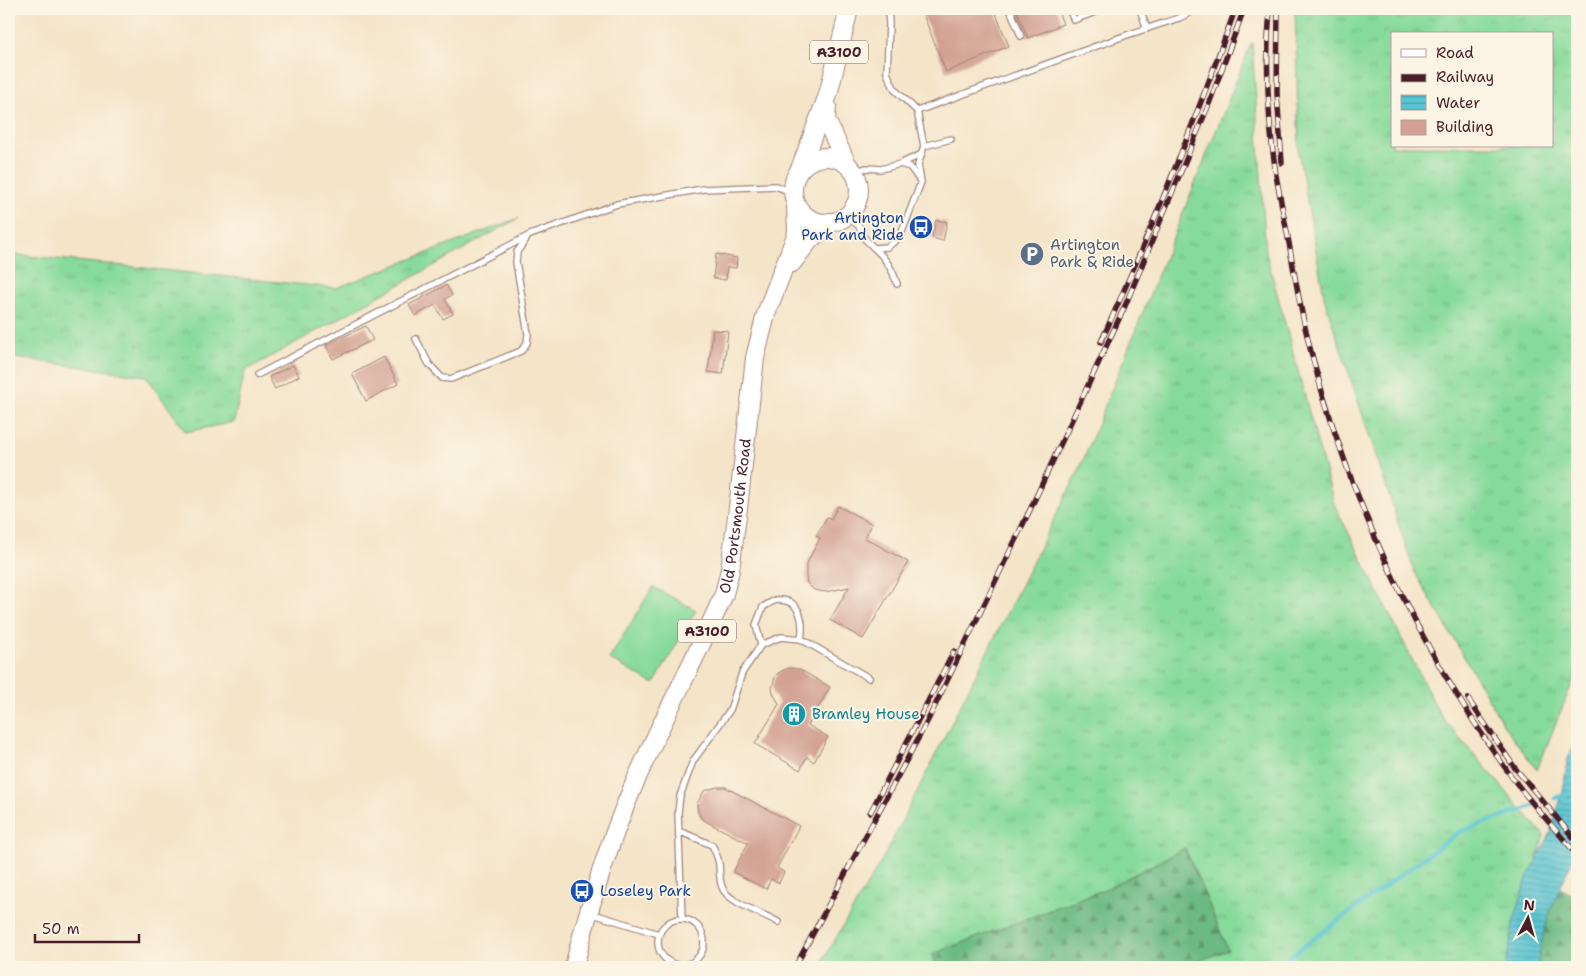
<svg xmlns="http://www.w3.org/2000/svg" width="1586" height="976" font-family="'Shantell Sans',sans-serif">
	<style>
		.grass { fill: url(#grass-tufts); stroke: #687c63; fill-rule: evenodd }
		.forest { fill: url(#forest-firs); stroke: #5b6c57 }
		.garden { fill: #86da9b; stroke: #687c63 }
		.water { fill: url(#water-rules); stroke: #52727e }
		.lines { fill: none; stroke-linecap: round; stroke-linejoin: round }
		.stream { stroke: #59c5d2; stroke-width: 4.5 }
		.building { fill: #d2a193 }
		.lane-casing { stroke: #9f827a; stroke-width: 8 }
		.primary-casing { stroke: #9f827a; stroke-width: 20 }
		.lane { stroke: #fff; stroke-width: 5.5 }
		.primary { stroke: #fff; stroke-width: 18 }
		.rail-casing { stroke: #4a1f2b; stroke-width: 5.5 }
		.rail { stroke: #fcf5e5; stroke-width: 4; stroke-dasharray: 11; stroke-linecap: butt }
		.labels { text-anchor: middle; stroke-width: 4; stroke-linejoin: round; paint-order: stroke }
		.shield { fill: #fcf5e5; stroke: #7f5f63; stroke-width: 1 }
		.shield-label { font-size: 14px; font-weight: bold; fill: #4a1f2b }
		.transit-label { font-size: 15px; fill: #164399; stroke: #fcf5e5; text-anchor: end }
		.service-label { font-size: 15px; fill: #4e5e75; stroke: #fcf5e5; text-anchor: start }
		.street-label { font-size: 15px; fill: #4a1f2b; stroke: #fcf5e5 }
		.culture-label { font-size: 15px; fill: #0d838f; stroke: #fcf5e5; text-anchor: start }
	</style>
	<defs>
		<pattern id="grass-tufts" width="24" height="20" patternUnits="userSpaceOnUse" patternTransform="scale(1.25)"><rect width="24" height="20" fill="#86da9b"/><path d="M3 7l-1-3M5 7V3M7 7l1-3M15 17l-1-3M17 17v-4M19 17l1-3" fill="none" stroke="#75bb86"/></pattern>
		<pattern id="forest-firs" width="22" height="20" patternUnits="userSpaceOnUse" patternTransform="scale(1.25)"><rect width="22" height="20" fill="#6cba83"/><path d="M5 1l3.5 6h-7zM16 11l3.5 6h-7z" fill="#5b976b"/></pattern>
		<pattern id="water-rules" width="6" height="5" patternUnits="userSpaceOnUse" patternTransform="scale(1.25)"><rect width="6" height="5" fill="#59c5d2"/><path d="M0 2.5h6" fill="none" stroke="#4c9fab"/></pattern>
	</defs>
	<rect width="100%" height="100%" fill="#fcf5e5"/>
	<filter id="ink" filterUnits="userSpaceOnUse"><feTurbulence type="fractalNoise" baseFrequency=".02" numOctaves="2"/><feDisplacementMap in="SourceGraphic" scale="10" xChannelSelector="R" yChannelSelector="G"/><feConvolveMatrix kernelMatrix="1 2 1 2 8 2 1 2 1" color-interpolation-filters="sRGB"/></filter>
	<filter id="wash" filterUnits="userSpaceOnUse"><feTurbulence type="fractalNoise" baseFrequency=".0096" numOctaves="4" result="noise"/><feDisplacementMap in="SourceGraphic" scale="20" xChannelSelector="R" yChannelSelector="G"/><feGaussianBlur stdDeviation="1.12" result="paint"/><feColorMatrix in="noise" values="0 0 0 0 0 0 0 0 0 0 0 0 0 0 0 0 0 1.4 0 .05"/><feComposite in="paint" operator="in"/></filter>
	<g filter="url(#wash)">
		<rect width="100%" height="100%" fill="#f4e4c8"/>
		<path class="grass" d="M1295 9H1577V671L1537 770 1505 727 1414 571 1325 301 1299 155ZM1392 34H1552V146H1392Z
			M1252 42 1266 253 1334 504 1440 715 1544 835 1507 967H1181L1228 950 1185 848 1108 888 934 954 937 967H819L886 853 1080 468Z
			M519 218 245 371 234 422 186 432 146 376 9 357V254L336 288Z"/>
		<path class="forest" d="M1185 848 1228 950 1181 967H937L933 954 1108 888Z
			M1551 883 1577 897V967H1537Z"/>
		<path class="garden" d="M653 587 696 610 654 684 609 659Z"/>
		<path class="water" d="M1577 737V849L1550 911 1543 935 1537 967H1506L1513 923 1527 878 1550 834 1563 791 1567 761Z"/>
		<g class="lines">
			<path class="stream" d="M1555 798 1564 795
				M1275 967 1459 832 1533 806"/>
		</g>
		<g id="blocks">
			<path class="building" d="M921 9H994L1009 46 946 72Z
				M1016 9H1057L1063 24 1028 38Z
				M936 220 947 222 943 241 932 238Z
				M716 254 737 258 736 268 727 267 726 280 713 278Z
				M446 285 452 295 445 299 453 314 443 319 435 305 415 316 409 305Z
				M366 326 373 340 333 359 326 345Z
				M713 330 728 331 723 374 708 372Z
				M384 357 398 384 366 401 352 374Z
				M293 365 299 376 275 389 269 377Z
				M838 506 872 524 865 538 908 562 863 639 830 620 849 587 825 592 814 590 807 583 806 577V565L820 538 816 536 827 517 831 519Z
				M788 668 799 669 830 687 808 725 828 737 814 762 807 757 800 770 755 744 779 704 773 693 772 688 775 677 778 673Z
				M717 787H725L799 826 777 868 784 872 779 883 771 879 766 889 733 872 748 843 707 822 701 818 698 812 697 804 704 791Z"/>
		</g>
	</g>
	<g filter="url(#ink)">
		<use href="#blocks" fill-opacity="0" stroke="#9f827a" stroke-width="1"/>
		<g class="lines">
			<g class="lane-casing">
				<path id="lane" d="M1010 9 1021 36
					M1069 9 1074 20 1103 9
					M1140 9 1147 29
					M917 111 1127 35 1179 18 1198 9
					M924 146 951 139
					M900 164 910 167 920 181
					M854 172 866 168 881 169 900 164 920 155
					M841 219 848 217 859 226 863 237 874 248 887 247 900 237 921 182 918 165 924 146 917 111 895 90 887 73 889 24 888 9
					M874 248C886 258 893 270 897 284
					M416 339 429 364 442 378 451 379 521 351 527 343 528 334 516 262 517 252 527 238
					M257 375 530 235 617 204 703 189 776 186 793 193
					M761 645 756 625 763 607C767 605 773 600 778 600 801 599 804 622 801 639
					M679 831 712 845C715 851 718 857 719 864 720 872 719 880 722 887 728 903 763 913 778 922
					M590 913 659 934
					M682 919 678 812 680 796 693 761 730 710 742 673 761 645 781 637 801 639 869 678
					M658 942a23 23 0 1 1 46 0a23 23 0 1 1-46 0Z"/>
			</g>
			<g class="primary-casing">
				<g id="primary">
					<path d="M827 106 826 120 847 164"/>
					<circle cx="826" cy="190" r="33"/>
					<path d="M800 169 828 95 849 9"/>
					<path d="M792 263 808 242 829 222"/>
					<path id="s1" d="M574 967C589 906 608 845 633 787 661 721 696 659 724 594L730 570 738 508 755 358 766 314 797 233 796 205"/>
				</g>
			</g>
			<use href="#lane" class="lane"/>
			<use href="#primary" class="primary"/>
			<g class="rail-casing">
				<path id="rail" d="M1270 9C1265 63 1268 121 1276 175 1280 198 1285 221 1289 243 1295 278 1301 313 1310 348 1349 500 1417 646 1509 773 1529 802 1555 828 1577 855
					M1278 9 1277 93 1282 163
					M1101 342C1150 234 1194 124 1234 13
					M1468 699 1515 768 1577 842
					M870 813 954 651
					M795 967 927 722 1028 514 1125 306 1209 104 1244 9"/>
			</g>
			<use href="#rail" class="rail"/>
		</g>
	</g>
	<defs>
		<g id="bus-disc" transform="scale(1.25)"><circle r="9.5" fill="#1a4fb4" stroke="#fcf5e5"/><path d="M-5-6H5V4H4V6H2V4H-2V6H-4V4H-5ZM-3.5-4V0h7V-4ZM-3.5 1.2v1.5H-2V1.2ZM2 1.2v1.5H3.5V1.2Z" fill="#fff"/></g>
		<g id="parking-disc" transform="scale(1.25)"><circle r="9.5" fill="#5c6f8a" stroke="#fcf5e5"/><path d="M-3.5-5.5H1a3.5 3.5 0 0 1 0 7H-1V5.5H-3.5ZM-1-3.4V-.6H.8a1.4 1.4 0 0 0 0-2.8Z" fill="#fff"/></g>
		<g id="building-disc" transform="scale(1.25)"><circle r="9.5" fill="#0f9aa8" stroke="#fcf5e5"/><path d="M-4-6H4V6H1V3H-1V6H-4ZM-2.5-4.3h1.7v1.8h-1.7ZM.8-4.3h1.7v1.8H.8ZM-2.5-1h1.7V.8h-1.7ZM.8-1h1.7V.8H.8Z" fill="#fff"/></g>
	</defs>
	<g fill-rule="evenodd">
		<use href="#bus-disc" x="921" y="227"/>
		<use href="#parking-disc" x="1032" y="254"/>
		<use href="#building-disc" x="794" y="714"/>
		<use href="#bus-disc" x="582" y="891"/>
	</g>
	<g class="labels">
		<g class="shield">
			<rect x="810" y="40.5" width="58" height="23" rx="4"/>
			<rect x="678" y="619.5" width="58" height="23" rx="4"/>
		</g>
		<g class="shield-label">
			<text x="839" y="57">A3100</text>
			<text x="707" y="636">A3100</text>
		</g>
		<g class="transit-label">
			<text x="904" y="223">Artington<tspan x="904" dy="17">Park and Ride</tspan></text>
			<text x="600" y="896" text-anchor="start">Loseley Park</text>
		</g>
		<g class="service-label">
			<text x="1050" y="250">Artington<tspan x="1050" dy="17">Park &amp; Ride</tspan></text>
		</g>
		<g class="street-label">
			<text dy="5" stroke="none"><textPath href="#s1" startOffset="482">Old Portsmouth Road</textPath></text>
		</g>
		<g class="culture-label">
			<text x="812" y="719">Bramley House</text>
		</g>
	</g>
	<rect width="1586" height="976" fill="none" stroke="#fcf5e5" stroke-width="30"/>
	<rect x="1391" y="32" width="162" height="115" fill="#fcf5e5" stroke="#b59f9b"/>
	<rect x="1401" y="49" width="25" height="8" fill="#ffffff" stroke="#b59f9b"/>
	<text x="1436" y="58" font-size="15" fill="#4a1f2b">Road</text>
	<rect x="1401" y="74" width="25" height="8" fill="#4a1f2b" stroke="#b59f9b"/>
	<text x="1436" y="82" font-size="15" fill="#4a1f2b">Railway</text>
	<rect x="1401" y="95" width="25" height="15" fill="url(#water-rules)" stroke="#b59f9b"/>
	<text x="1436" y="108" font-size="15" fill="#4a1f2b">Water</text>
	<rect x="1401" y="120" width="25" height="15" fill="#d2a193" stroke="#b59f9b"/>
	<text x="1436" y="132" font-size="15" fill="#4a1f2b">Building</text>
	<g transform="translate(1528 918) rotate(6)" stroke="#fcf5e5" stroke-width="4" paint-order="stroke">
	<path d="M0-4L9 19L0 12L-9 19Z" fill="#4a1f2b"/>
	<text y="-8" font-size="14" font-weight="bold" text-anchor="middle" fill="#4a1f2b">N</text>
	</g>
	<path d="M35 934v8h104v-8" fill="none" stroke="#4a1f2b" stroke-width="2.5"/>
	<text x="42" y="934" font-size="15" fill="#4a1f2b" stroke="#fcf5e5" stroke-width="4" paint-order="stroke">50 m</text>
</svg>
